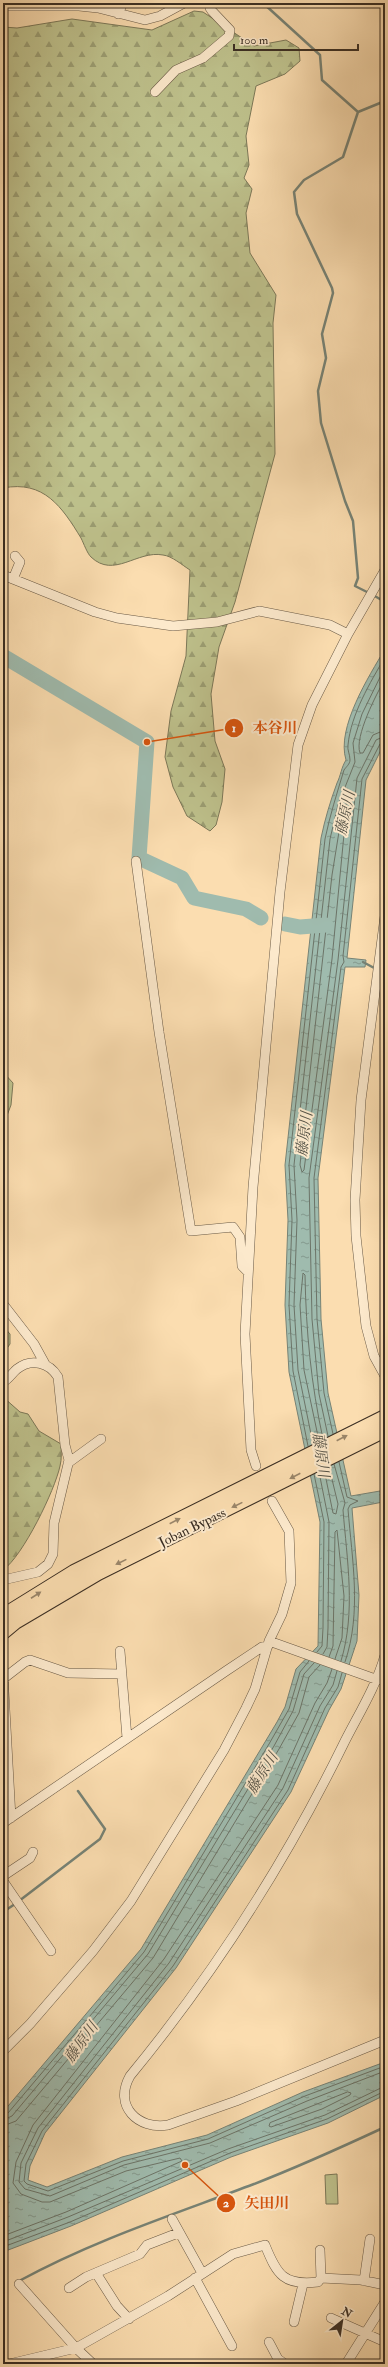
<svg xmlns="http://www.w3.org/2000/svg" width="388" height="2367" font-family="'IM FELL Double Pica','Noto Serif JP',serif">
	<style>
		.forest { fill: url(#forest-firs); stroke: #7c7858 }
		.garden { fill: #bec18c; stroke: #7c7858 }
		.water { fill: url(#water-ripples); stroke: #778376 }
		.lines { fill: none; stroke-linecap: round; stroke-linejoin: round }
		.shore { stroke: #6c7468; stroke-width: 1 }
		.stream { stroke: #778376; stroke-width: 2.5 }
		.river { stroke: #9fbbae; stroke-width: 15 }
		.minor-casing { stroke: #6a5a46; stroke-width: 10 }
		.highway-casing { stroke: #3a2e23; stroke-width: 16 }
		.minor { stroke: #fce9cc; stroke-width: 9 }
		.highway { stroke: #fbddb0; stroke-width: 14 }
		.oneway { fill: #9a866a }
		.labels { text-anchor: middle; stroke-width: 4; stroke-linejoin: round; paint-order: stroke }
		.street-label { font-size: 14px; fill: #3a2e23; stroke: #fce9cc }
		.water-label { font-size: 15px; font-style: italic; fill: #535146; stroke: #fce9cc }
		.leader { fill: none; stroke: #d7550e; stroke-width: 1.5 }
		.callout-dot { fill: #d7550e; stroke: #fce9cc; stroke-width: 1.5 }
		.mark-label { font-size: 12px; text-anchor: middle; font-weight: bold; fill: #fff }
		.callout-label { font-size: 15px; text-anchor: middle; font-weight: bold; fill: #d7550e; stroke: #fce9cc; stroke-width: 4; stroke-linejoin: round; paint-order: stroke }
	</style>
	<defs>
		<pattern id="forest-firs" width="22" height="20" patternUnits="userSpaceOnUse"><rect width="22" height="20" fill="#bec18c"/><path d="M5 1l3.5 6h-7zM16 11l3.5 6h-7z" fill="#9b9d72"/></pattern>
		<pattern id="water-ripples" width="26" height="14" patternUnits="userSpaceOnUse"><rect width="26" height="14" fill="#9fbbae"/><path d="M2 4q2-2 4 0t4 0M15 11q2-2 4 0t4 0" fill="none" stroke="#83988d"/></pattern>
	</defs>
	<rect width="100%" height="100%" fill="#fbddb0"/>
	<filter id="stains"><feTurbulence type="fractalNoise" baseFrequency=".005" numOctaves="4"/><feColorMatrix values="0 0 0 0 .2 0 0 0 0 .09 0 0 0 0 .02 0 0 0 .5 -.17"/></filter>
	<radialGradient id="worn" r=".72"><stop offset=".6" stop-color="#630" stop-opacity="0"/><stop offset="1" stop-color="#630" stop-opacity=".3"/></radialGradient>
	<path class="forest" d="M194 11 203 12 254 46 286 40 299 48 300 61 285 74 256 86 246 136 249 165 244 178 252 189 246 213 250 253 276 295 273 323 275 454 235 602 219 647 211 694 215 741 225 769 222 802 216 825 210 831 187 816 173 787 165 757 171 711 186 656 190 570C182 565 172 556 163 555 137 550 114 579 91 557 87 553 84 544 81 538 62 507 44 480 3 488V27L17 28 72 19 152 30Z
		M3 1072 13 1083 11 1105 3 1126Z
		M3 1326 10 1334V1344L3 1354Z
		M3 1397 20 1412 28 1414 39 1431 61 1444C61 1451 62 1459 60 1466 55 1490 23 1556 3 1570Z"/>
	<path class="garden" d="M337 2174 338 2204H326L325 2175Z"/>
	<path class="water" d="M385 649V742L366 780 347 958 366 960 365 967H345L318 1178 321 1319 328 1393 351 1496 380 1491 383 1502 352 1508 359 1595 357 1641 341 1689 329 1710 291 1792 176 1968 45 2133 30 2166 28 2180 47 2187 122 2157 207 2135 303 2092 385 2062V2095L328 2123 231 2157 71 2226 3 2252V2112L141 1949 277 1722 285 1707 296 1669 318 1646 320 1522 289 1372 285 1305 288 1220 285 1165 321 838C325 819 330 802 337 783 341 775 341 768 346 760 336 728 369 676 385 649Z"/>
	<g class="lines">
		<path class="shore" d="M385 679C377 693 354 737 360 753H363L373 735 385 730
			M347 803 332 959 304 1170 302 1172 300 1165 303 1135 332 875 343 807Z
			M333 1434 324 1393 317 1319 314 1178 341 967 344 962 343 956 362 779 380 744 385 741
			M328 1436 319 1394 312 1319 309 1178 338 960 357 778 376 740 385 736
			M319 1441 304 1370 300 1305 303 1273 305 1275C306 1331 311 1384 323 1439
			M313 1444 298 1370 294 1305 297 1220 294 1165 330 839 338 805 355 762 353 743 362 714 385 667
			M308 1446 293 1371 289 1305 292 1220 289 1165 325 839C330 815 337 793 344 770 346 767 350 764 350 760 350 754 347 750 348 745 351 714 370 683 385 657
			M339 1462 347 1497 358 1501 350 1505 348 1509C352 1560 362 1612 345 1662
			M334 1464 345 1503 343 1510C347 1560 356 1612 341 1661
			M324 1469 333 1513 336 1514 338 1504 329 1467
			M319 1472 329 1522 328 1628 327 1647 323 1654
			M314 1474 324 1522 323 1628 322 1646 317 1652
			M329 1657 333 1646 335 1532 337 1530 344 1596 342 1638 335 1659
			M337 1671 333 1685 320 1706 283 1788 169 1963 38 2128 21 2163 19 2182 25 2189 50 2196 124 2165 210 2143 307 2101 385 2071
			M342 1673 338 1687 325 1708 288 1790 173 1966 42 2131 26 2164 24 2181 27 2184 48 2191 123 2161 208 2139 305 2096 385 2066
			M348 2092 351 2093 350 2095 322 2109 271 2127 269 2126 270 2123Z
			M3 2115 8 2113 144 1952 269 1744 289 1709 300 1672 309 1661
			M3 2120 12 2116 148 1954 274 1746 293 1711 304 1674 314 1663
			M3 2126 16 2121 153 1958 279 1749 299 1713 309 1677 320 1665
			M3 2236 66 2212 182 2161 180 2158 126 2171 50 2202H42L21 2194 13 2183 16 2162 33 2125 164 1959 278 1785 315 1703 327 1683 332 1669
			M3 2242 68 2217 228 2149 325 2115 385 2086
			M3 2247 70 2222 230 2153 327 2119 385 2091"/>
		<path class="stream" d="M263 3 320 55 322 80 358 112
			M369 593 355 586 358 578 353 521 345 501 321 423 318 391 326 358 322 334 333 293 332 288 297 214 294 192 304 180 343 157 358 112 385 101
			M373 595 385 602
			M363 962 376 969
			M19 1901 100 1839 105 1829 78 1791
			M3 1912 15 1904
			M19 2281C94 2240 175 2214 254 2184 298 2167 342 2147 385 2127"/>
		<path class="river" d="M3 656 147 742 139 858 182 878 194 898 246 909 261 918
			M285 924 300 927 326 925"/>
		<g class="minor-casing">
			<path id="minor" d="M3 6H79L98 8 145 20 160 16 184 3
				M118 14 123 3
				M155 92 176 70 203 58 229 36 230 30 212 11 210 8 213 3
				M3 575 95 612 117 618 173 626 217 622 259 611 330 625 348 634
				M13 579 20 562 15 556
				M136 861 159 1032 191 1231 233 1227 240 1237 242 1266 248 1272
				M385 916 361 1100 355 1200 356 1236 366 1326 374 1356 385 1376
				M3 1304 34 1344 45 1364
				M3 1382C9 1379 12 1373 17 1369 31 1358 49 1362 58 1377L65 1445 69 1460 54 1523 53 1554 48 1564 38 1572 3 1580
				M68 1463 101 1439
				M256 1466 251 1450 245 1334 253 1187 280 892 298 745 312 705 348 634 385 570
				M269 1641 378 1680
				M120 1651 127 1738
				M385 1655C376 1687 358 1715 343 1745 285 1863 213 1975 130 2076 113 2106 138 2130 168 2125L236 2101 385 2040
				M3 1673 11 1818
				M3 1679 25 1662 30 1660 68 1673 122 1674
				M3 1823 226 1671 262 1647 268 1646
				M3 1876 30 1858 33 1852
				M3 1881 51 1951
				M3 2051 30 2024 93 1951 131 1901 224 1750 246 1708 255 1689 269 1641 282 1614 291 1583 289 1531 272 1501
				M172 2219 202 2273
				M320 2250 321 2278
				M96 2273 117 2306 129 2319
				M195 2278 232 2346
				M364 2281 370 2239
				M19 2284 76 2348 93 2364
				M69 2288 86 2277 140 2254 147 2245 178 2233
				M331 2318 385 2342
				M294 2322 303 2284
				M269 2342 278 2359 285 2364
				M9 2364 76 2348 168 2296 233 2254 265 2245C277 2275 284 2286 318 2282L321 2278 361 2280 385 2285
				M346 2364 385 2302"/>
		</g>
		<g class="highway-casing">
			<path id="highway" d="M3 1616 74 1572 385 1417
				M3 1632 15 1622 98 1573 385 1430"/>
		</g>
		<use href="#minor" class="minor"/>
		<use href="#highway" class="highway"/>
	</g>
	<defs><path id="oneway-solid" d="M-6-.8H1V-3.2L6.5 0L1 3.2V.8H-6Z"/></defs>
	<g class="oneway">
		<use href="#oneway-solid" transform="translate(342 1438) rotate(-27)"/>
		<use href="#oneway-solid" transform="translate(295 1476) rotate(153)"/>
		<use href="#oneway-solid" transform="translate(237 1505) rotate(154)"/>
		<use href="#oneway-solid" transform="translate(175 1521) rotate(-27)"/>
		<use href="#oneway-solid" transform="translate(121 1562) rotate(154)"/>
		<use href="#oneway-solid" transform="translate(36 1595) rotate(-33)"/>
	</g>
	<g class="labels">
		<g class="street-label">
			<text transform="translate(192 1527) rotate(-26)" y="5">Joban Bypass</text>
		</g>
		<g class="water-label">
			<text transform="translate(345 813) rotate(-78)" y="5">藤原川</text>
			<text transform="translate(304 1134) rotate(-83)" y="5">藤原川</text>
			<text transform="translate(321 1455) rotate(82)" y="5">藤原川</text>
			<text transform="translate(262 1773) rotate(-58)" y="5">藤原川</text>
			<text transform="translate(81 2042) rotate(-54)" y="5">藤原川</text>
		</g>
	</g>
	<path class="leader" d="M147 742L234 728M185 2165L226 2203"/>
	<g class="callout-dot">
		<circle cx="147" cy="742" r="4"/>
		<circle cx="185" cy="2165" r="4"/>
		<circle cx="234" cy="728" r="10"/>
		<circle cx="226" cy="2203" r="10"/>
	</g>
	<g class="mark-label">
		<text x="234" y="732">1</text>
		<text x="226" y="2207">2</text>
	</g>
	<g class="callout-label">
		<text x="275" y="733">本谷川</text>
		<text x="267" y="2208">矢田川</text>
	</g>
	<rect width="388" height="2367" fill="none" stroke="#fbddb0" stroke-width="16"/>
	<rect x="4" y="4" width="380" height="2359" fill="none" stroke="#3a2e23" stroke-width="2"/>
	<rect x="8" y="8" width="372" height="2351" fill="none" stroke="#3a2e23"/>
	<g transform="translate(342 2321) rotate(30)" stroke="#fce9cc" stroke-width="3" paint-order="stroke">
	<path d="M0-3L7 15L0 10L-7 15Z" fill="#3a2e23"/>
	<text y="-6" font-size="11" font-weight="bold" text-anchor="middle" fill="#3a2e23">N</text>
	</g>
	<path d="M234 44v6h124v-6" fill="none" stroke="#3a2e23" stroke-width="2"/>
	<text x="240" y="44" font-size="12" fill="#3a2e23" stroke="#fce9cc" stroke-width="3" paint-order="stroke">100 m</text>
	<rect width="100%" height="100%" filter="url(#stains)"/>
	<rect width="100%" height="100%" fill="url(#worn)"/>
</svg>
